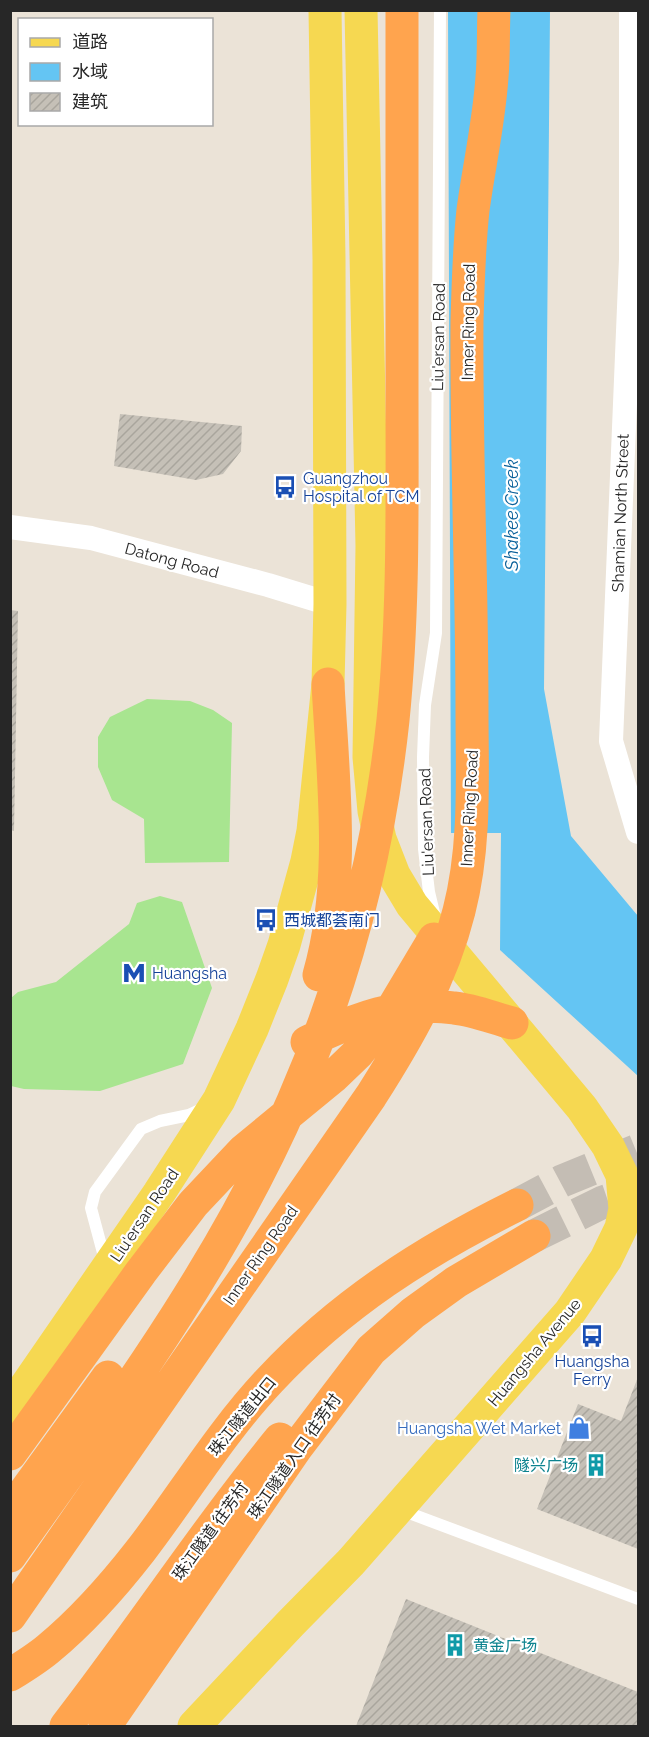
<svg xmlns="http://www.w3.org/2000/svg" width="649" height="1737" font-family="Raleway,'Noto Sans SC',sans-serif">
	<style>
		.grass { fill: #a8e590 }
		.water { fill: #64c5f3 }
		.building { fill: url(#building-hatch) }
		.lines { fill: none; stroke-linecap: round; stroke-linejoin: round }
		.highway-tunnel { stroke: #c4bdb4; stroke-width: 33; stroke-dasharray: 33 16; stroke-linecap: butt }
		.lane { stroke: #fff; stroke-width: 12 }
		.street { stroke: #fff; stroke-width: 24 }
		.primary { stroke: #f6d851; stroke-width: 33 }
		.highway { stroke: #ffa44e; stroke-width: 33 }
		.labels { text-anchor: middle; stroke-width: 4.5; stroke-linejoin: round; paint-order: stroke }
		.street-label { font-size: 16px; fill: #272727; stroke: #fff }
		.transit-label { font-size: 16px; fill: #164399; stroke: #fff; text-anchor: start }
		.shop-label { font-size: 16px; fill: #366cbe; stroke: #fff; text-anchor: end }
		.culture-label { font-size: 16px; fill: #0d838f; stroke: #fff; text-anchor: end }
		.water-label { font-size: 18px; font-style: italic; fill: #08609a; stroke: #fff }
	</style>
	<defs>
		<pattern id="building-hatch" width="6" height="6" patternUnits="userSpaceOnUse" patternTransform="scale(1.5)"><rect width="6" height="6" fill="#c5c0b7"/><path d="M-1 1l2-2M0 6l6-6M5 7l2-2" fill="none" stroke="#a9a59d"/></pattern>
	</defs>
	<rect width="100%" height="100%" fill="#ebe3d7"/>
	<path class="grass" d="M147 699 190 701 213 710 232 723 229 862 145 863 144 819 112 800 98 767V737L110 717Z
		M160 896 182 902 212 988 183 1064 100 1091 24 1089 11 1086V998L18 992 56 982 129 924 137 903Z"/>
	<path class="water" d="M448 11H550L544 689 571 836 638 916V1076L500 950 501 833H451Z"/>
	<path class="building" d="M120 414 242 426 241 451 223 474 196 480 114 466Z
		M10 610 18 611 14 831 10 830Z
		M638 1377V1549L537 1509 578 1404 621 1421Z
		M406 1599 638 1692V1726H356Z"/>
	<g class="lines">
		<path class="highway-tunnel" d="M517 1205 562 1181 638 1150
			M534 1236 603 1202 638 1190"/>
		<path class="lane" d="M435 917 429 892 424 849 423 757 425 705 436 633 440 10
			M106 1264 91 1208 95 1192 141 1129 160 1121 189 1115 204 1108
			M401 1510 638 1599"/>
		<path class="street" d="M631 10V259L611 741 638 832
			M10 527 91 538 268 585 330 604"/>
		<path class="primary" d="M10 1409 159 1193 219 1100 252 1029 272 979 284 945 307 861 313 831 328 684 330 604 329 259 325 10
			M194 1726 291 1623 351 1562 570 1312 606 1259 621 1228 625 1209 622 1175 608 1146 582 1108 412 905 394 875 380 839 374 811 369 757 372 546 361 10"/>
		<path class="highway" d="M319 975C346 881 333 780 328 684
			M307 1042C352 1020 403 1000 454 1008 474 1010 493 1018 512 1023
			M10 1454 141 1272 193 1204 243 1151 333 1077 358 1053 391 1011 434 939
			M10 1512 108 1377
			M10 1556C113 1411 222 1265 293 1101 346 980 379 851 393 720 404 610 402 500 402 390 402 263 402 137 402 10
			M10 1616 371 1096C408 1038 442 979 459 911 476 845 472 778 472 711 472 581 466 451 467 321 468 284 469 247 473 210 479 166 489 122 492 77 494 55 493 33 494 10
			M10 1675C23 1667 36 1659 48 1649 82 1621 113 1586 141 1550 184 1494 221 1432 270 1380 341 1304 424 1251 517 1205
			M66 1726C139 1632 204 1532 280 1439
			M105 1726 297 1447 371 1350 413 1313 456 1282 534 1236"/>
	</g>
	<defs>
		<g id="bus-bare" transform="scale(1.8)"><path d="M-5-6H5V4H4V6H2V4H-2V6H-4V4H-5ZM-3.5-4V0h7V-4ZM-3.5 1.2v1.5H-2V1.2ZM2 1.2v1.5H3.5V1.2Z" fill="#1a4fb4" stroke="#fff" stroke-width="2.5" paint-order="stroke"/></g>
		<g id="metro-bare" transform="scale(1.8)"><path d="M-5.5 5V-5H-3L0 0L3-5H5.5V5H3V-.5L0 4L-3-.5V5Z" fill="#1a4fb4" stroke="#fff" stroke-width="2.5" paint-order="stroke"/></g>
		<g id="shop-bare" transform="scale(1.8)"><path d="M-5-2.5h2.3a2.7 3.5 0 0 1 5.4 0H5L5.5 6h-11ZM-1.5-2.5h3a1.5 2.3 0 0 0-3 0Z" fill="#3f7fe0" stroke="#fff" stroke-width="2.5" paint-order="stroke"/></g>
		<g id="building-bare" transform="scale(1.8)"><path d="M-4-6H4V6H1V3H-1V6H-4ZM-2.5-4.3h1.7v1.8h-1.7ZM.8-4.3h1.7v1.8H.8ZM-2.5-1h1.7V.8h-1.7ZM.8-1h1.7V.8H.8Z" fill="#0f9aa8" stroke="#fff" stroke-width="2.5" paint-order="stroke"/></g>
	</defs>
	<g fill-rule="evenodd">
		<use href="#bus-bare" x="285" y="487"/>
		<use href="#bus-bare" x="266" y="920"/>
		<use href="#metro-bare" x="134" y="973"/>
		<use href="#bus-bare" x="592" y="1336"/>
		<use href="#shop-bare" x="579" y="1428"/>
		<use href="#building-bare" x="596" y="1465"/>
		<use href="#building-bare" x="455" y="1645"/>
	</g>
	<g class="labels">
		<g class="street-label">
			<text transform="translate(468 322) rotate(-89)" y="6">Inner Ring Road</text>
			<text transform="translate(438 337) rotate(-89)" y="6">Liu'ersan Road</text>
			<text transform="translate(620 513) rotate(-88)" y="6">Shamian North Street</text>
			<text transform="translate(172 560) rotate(15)" y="6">Datong Road</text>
			<text transform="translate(469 808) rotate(-87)" y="6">Inner Ring Road</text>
			<text transform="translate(426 822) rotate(-92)" y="6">Liu'ersan Road</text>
			<text transform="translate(144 1215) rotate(-56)" y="6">Liu'ersan Road</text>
			<text transform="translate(260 1255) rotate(-55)" y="6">Inner Ring Road</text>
			<text transform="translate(534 1352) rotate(-50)" y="6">Huangsha Avenue</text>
			<text transform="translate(242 1416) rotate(-51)" y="6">珠江隧道出口</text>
			<text transform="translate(294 1456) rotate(-55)" y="6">珠江隧道入口 往芳村</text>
			<text transform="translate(210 1531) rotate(-54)" y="6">珠江隧道 往芳村</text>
		</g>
		<g class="transit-label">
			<text x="303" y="484">Guangzhou<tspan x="303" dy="18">Hospital of TCM</tspan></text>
			<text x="284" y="926">西城都荟南门</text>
			<text x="152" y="979">Huangsha</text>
			<text x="592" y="1367" text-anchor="middle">Huangsha<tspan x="592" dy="18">Ferry</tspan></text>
		</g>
		<g class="shop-label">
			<text x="561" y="1434">Huangsha Wet Market</text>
		</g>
		<g class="culture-label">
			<text x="578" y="1471">隧兴广场</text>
			<text x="473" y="1651" text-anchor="start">黄金广场</text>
		</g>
		<g class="water-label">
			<text transform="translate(512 515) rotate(-90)" y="6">Shakee Creek</text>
		</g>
	</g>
	<rect width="649" height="1737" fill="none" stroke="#272727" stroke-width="24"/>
	<rect x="18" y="18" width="195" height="108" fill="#ffffff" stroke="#a9a9a9" stroke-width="1.5"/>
	<rect x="30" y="38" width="30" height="9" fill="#f6d851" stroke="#a9a9a9" stroke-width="1.5"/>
	<text x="72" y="48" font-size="18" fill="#272727">道路</text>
	<rect x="30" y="63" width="30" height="18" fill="#64c5f3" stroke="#a9a9a9" stroke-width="1.5"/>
	<text x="72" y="78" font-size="18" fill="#272727">水域</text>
	<rect x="30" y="93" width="30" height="18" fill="url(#building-hatch)" stroke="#a9a9a9" stroke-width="1.5"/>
	<text x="72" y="108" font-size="18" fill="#272727">建筑</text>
</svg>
